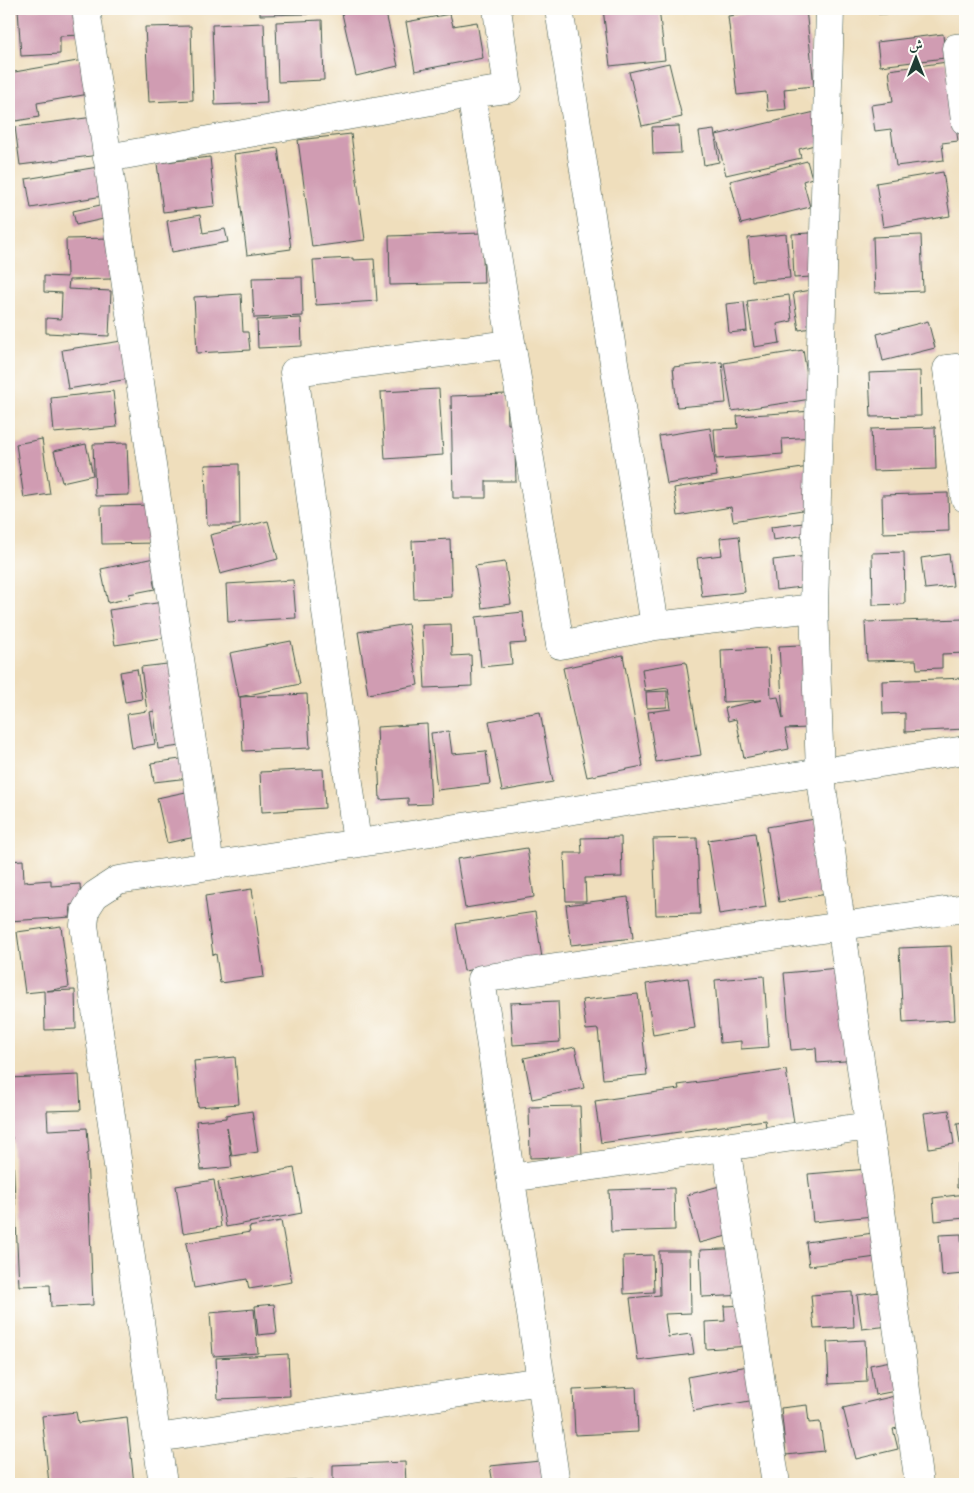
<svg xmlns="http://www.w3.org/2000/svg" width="974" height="1493" font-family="'IM FELL DW Pica',Amiri,serif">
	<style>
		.building { fill: #d09cb2 }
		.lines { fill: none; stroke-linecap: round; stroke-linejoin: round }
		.street-casing { stroke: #3e5548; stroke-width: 29 }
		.street { stroke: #fff; stroke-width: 28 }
	</style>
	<rect width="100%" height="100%" fill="#fdfcf7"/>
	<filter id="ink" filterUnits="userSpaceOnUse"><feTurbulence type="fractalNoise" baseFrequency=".02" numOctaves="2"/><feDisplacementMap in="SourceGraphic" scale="10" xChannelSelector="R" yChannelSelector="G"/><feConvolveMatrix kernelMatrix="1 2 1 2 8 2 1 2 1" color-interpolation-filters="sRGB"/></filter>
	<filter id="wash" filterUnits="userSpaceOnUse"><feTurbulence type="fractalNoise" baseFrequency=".0096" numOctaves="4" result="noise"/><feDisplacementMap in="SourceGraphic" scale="20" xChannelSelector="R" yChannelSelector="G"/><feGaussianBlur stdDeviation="1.12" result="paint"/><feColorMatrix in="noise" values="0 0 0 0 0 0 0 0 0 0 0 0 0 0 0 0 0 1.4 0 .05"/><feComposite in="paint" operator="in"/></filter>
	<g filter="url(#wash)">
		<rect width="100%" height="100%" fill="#efdebc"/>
		<g id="blocks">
			<path class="building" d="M18 9H82L83 35 60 36V54L21 56Z
				M260 9H308V14L260 15Z
				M341 9H385L398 66 356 76Z
				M603 9H659L665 60 610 66Z
				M752 9H806L814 86 784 89 786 109 768 111 766 92 737 95 728 16 753 13Z
				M878 9H925V13L878 14Z
				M935 9H965V11L935 13Z
				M450 14 453 26 477 22 483 58 415 71 406 22Z
				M322 20 324 80 278 82 276 22Z
				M264 23 267 103 215 105 212 25Z
				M191 26 193 100 149 102 145 27Z
				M943 34 945 58 880 66 877 42Z
				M83 60 89 94 37 103 39 117 16 121 9 73Z
				M947 62 958 141 942 143 944 160 896 166 891 129 875 131 871 105 893 102 889 70Z
				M669 63 682 117 642 126 629 72Z
				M815 112 822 143 799 149 801 158 726 175 716 135Z
				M94 117 99 155 20 165 15 127Z
				M679 126 681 153 653 154 652 127Z
				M714 130 719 162 704 165 699 132Z
				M351 134 365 240 312 247 298 140Z
				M278 148 291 249 247 255 234 154Z
				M210 157 215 206 163 212 157 163Z
				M807 161 812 178 803 181 810 207 741 224 730 181Z
				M104 166 109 195 31 208 26 179Z
				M943 172 950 216 883 227 876 183Z
				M105 204 108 218 76 225 73 211Z
				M200 215 203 233 225 229 228 242 172 252 167 221Z
				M827 232 829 276 794 278 792 234Z
				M482 233 484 283 390 285 389 236Z
				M786 234 790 278 752 281 748 238Z
				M921 235 923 291 875 293 873 237Z
				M110 238 111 279 69 280 68 289 111 291 109 336 46 333V318L61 319 62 293 44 292V276L67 277 66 239Z
				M353 258V260L374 259 377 301 316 305 313 260Z
				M302 277 303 316 254 318 252 278Z
				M817 289 823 326 799 330 793 293Z
				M241 294 243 332H248L250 350 197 353 194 297Z
				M789 295 792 321 777 324 780 343 754 347 747 301Z
				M744 302 747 331 729 333 726 304Z
				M301 318 302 346 258 348 257 320Z
				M928 321 935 348 883 361 877 334Z
				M135 339 141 377 68 389 62 350Z
				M803 350 811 399 732 411 724 363Z
				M722 362 726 403 677 407 673 367Z
				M920 371 921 416 871 417 869 373Z
				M439 389 443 455 385 459 381 392Z
				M113 391 117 427 54 433 51 398Z
				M507 394 508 424H514L516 481H486V498H453L451 396Z
				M813 411 815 437 782 439 783 454 716 459 714 429 738 428 737 416Z
				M935 427 936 469 873 471 871 429Z
				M710 428 717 476 667 484 659 436Z
				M42 439 50 494 24 498 16 444Z
				M127 443 129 495 95 496 93 444Z
				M86 444 93 475 62 482 54 451Z
				M239 464 240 525H207L205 465Z
				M815 466 821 507 733 521 731 507 678 516 674 488Z
				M948 493 949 531 883 533 882 495Z
				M155 505 156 543 102 544 101 506Z
				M268 521 278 559 220 574 210 535Z
				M812 522 813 534 773 540 771 527Z
				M739 536 745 592 702 597 697 558 722 555 720 538Z
				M450 539 452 597 414 599 412 541Z
				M904 552 905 604 873 605 872 553Z
				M949 554 953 586 925 589 921 558Z
				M816 555 819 585 776 590 773 560Z
				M159 557 163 578 153 580 155 589 129 594 130 598 108 603 101 569Z
				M505 562 511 604 482 608 475 566Z
				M293 580 296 618 228 622 226 584Z
				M170 601 175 636 115 645 109 610Z
				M523 612 526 643 510 644 512 664 481 667 476 617Z
				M964 619 965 653 942 654V668L917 669 916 660 867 661 865 622Z
				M408 624 418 685 368 694 358 632Z
				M451 624 452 656 471 655 472 686 425 688 422 625Z
				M291 641 300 684 239 697 230 653Z
				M820 644 808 728 785 729 789 749 744 758 736 719 728 721 725 708 762 700 723 702 721 650 769 648 771 698 778 697 783 719 779 646Z
				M623 655 643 766 587 777 563 668Z
				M185 662 195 744 158 749 154 711 150 712 155 744 132 748 127 714 147 711 141 667Z
				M686 662 701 755 656 762 648 712 671 709 668 688 645 691 642 669Z
				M137 669 142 699 125 702 120 672Z
				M965 678V729L905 732V713L883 714 882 681Z
				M667 691V707L647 708 646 692Z
				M307 694 310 748 243 751 240 697Z
				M540 712 553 782 502 791 489 721Z
				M427 724 431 804 408 805V798L380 800 377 727Z
				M449 731 452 754 486 751 490 784 437 790 431 733Z
				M195 757 189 778 154 782 151 763Z
				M323 769 325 808 262 812 260 772Z
				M205 788 214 833 167 843 157 798Z
				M815 819 827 894 779 902 767 827Z
				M755 833 766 907 719 914 708 840Z
				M621 837 622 877 585 878 586 901H566L564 853H582L581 838Z
				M697 838 700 914 656 915 653 839Z
				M527 848 534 897 465 908 457 859Z
				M23 860 24 882 51 880V886L80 884 81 904 70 905 71 917 9 921V861Z
				M252 889 264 977 220 983 216 954 213 955 205 896Z
				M628 897 633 938 571 945 566 905Z
				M535 912 542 958 464 971 456 924Z
				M61 926 69 987 46 991 75 990 76 1029 45 1030 44 991 25 993 17 932Z
				M951 946 955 1020 903 1023 899 948Z
				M849 967 858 1060 817 1063 816 1048 791 1050 784 973Z
				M764 976 769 1047 741 1049V1041L720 1043 715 980Z
				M688 978 695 1028 653 1035 646 984Z
				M638 994 647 1075 603 1079 598 1029 586 1030 582 1000Z
				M558 1001 560 1042 513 1045 510 1003Z
				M575 1047 584 1088 532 1099 524 1058Z
				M235 1057 239 1104 198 1107 194 1061Z
				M786 1070 794 1123 766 1127 765 1120 601 1143 595 1101 679 1089 678 1085Z
				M79 1075 81 1110 47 1111 48 1130 87 1128 89 1153 87 1154 93 1305 51 1307 50 1285 19 1286 12 1137H9V1078Z
				M580 1106 582 1156 530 1158 529 1107Z
				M949 1110 954 1144 929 1148 924 1113Z
				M252 1111 258 1152 232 1156 227 1127 232 1167 201 1170 196 1121 226 1118V1115Z
				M965 1122V1157L962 1158 957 1123Z
				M957 1163H965V1187L957 1188Z
				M294 1168 302 1213 226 1227 218 1182Z
				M868 1169 873 1216 813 1222 808 1174Z
				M214 1180 221 1227 183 1233 176 1186Z
				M734 1182 747 1231 699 1243 687 1195Z
				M674 1188 675 1230 611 1232 609 1190Z
				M965 1194V1218L935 1221 933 1198Z
				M281 1221 292 1282 249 1289 247 1279 194 1288 186 1243 250 1232 249 1227Z
				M881 1232 884 1256 809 1266 806 1242Z
				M961 1234 963 1274 942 1276 939 1235Z
				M746 1248 748 1295 702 1297 700 1250Z
				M659 1251H690L691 1313 665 1314 668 1337 691 1334 694 1354 638 1361 630 1298 660 1295Z
				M653 1255 654 1292 624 1294 623 1256Z
				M894 1290 899 1325 862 1329 857 1295Z
				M852 1292 854 1327 814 1329 811 1295Z
				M960 1303H965V1337H964Z
				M274 1304 277 1333 258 1335 255 1306Z
				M748 1305 750 1346 706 1349 705 1322 725 1321 724 1306Z
				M254 1309 258 1353 213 1356 210 1313Z
				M865 1340 867 1382 829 1384 827 1342Z
				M288 1354 290 1396 218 1399 216 1358Z
				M906 1358 911 1388 875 1395 870 1365Z
				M748 1366 755 1400 693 1411 687 1377Z
				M636 1387 638 1432 575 1435 573 1390Z
				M899 1395 907 1426 893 1429 898 1449 856 1459 843 1408Z
				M807 1405 809 1423 820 1422 824 1451 786 1455 781 1408Z
				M76 1412 78 1423 127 1417 134 1484H49L42 1416Z
				M540 1461 543 1484H493L490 1466Z
				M405 1462 406 1484H333V1465Z
				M312 1480 313 1484H257V1483Z"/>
		</g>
	</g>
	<g filter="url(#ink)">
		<use href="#blocks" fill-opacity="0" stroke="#3e5548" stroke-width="1"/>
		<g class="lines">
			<g class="street-casing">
				<path id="street" d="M86 9 210 866
					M497 9 508 89 471 94 560 645 655 626 814 608
					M559 9 655 626
					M830 9 814 608 820 772 919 1484
					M965 47 956 48 965 121
					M107 158 471 94
					M965 367 947 369 965 498
					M357 843 294 372 511 344
					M726 1146 776 1484
					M511 1178 869 1126
					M541 1381 556 1484
					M157 1438 541 1381 481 979 965 908
					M163 1484 84 925 86 909 95 895 118 880 965 750"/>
			</g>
			<use href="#street" class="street"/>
		</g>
	</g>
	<rect width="974" height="1493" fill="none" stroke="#fdfcf7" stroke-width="30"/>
	<g transform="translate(916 58)" stroke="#fdfcf7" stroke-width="4" paint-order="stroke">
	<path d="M0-4L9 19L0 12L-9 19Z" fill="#1f3d34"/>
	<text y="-8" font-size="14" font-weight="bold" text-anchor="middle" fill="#1f3d34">ش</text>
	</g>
</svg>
